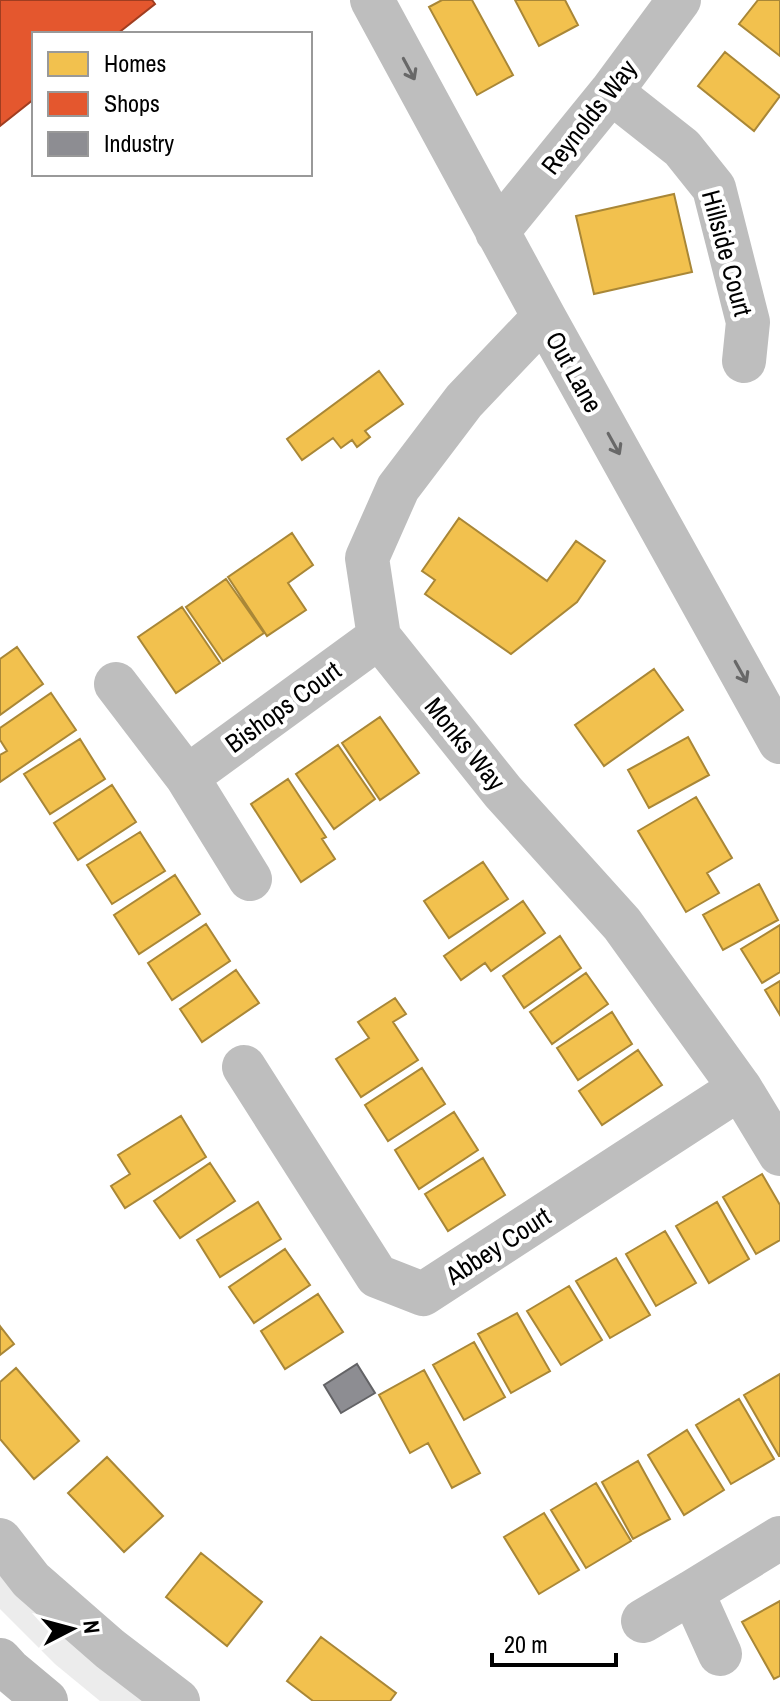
<svg xmlns="http://www.w3.org/2000/svg" width="780" height="1701" font-family="'Archivo Narrow',sans-serif">
	<style>
		.green { fill: #ececec }
		.homes { fill: #f2c14e; stroke: #a98737; stroke-width: 2 }
		.shops { fill: #e4572e; stroke: #a03d20; stroke-width: 2 }
		.industry { fill: #8d8d92; stroke: #636366; stroke-width: 2 }
		.lines { fill: none; stroke-linecap: round; stroke-linejoin: round }
		.street { stroke: #bebebe; stroke-width: 44 }
		.secondary { stroke: #b8b8b8; stroke-width: 44 }
		.oneway { stroke: #686868 }
		.labels { text-anchor: middle; stroke-width: 8; stroke-linejoin: round; paint-order: stroke }
		.street-label { font-size: 26px; fill: #000; stroke: #fff }
	</style>
	<rect width="100%" height="100%" fill="#fff"/>
	<path class="green" d="M0 1564 146 1701H100L55 1664 0 1609Z"/>
	<path class="homes" d="M442 0H472L513 75 477 95 429 7Z
		M515 0H565L578 25 539 46Z
		M758 0H780V56L739 24Z
		M725 52 780 96 754 131 698 86Z
		M674 194 692 272 594 294 576 216Z
		M379 371 403 404 365 431 370 437 357 447 352 440 341 448 333 438 302 460 287 439Z
		M459 518 547 581 576 541 605 561 577 602 511 654 425 594 435 580 422 571Z
		M292 533 313 565 288 583 306 610 267 636 228 577Z
		M226 579 264 633 223 661 186 607Z
		M182 607 220 663 176 693 138 637Z
		M17 647 43 684 0 715V659Z
		M654 669 683 710 604 766 575 725Z
		M51 693 76 730 0 782V755L7 751 0 740V728Z
		M380 717 419 773 380 800 342 743Z
		M688 737 709 775 649 808 628 770Z
		M80 739 105 779 50 814 24 774Z
		M338 745 375 799 334 829 296 774Z
		M288 779 326 837 322 839 335 859 301 882 251 804Z
		M112 785 136 822 78 860 54 823Z
		M696 797 732 858 707 873 719 893 686 912 638 831Z
		M140 832 165 871 112 904 87 865Z
		M483 862 508 899 449 938 424 901Z
		M175 875 200 914 139 954 114 915Z
		M759 884 778 920 723 950 703 915Z
		M523 901 545 933 491 971 485 963 461 980 444 956Z
		M206 924 230 961 172 1000 148 963Z
		M780 925V972L762 983 741 949Z
		M560 936 581 968 524 1008 503 976Z
		M236 970 259 1003 202 1042 180 1009Z
		M586 973 608 1004 552 1044 530 1012Z
		M780 981V1015L765 990Z
		M395 998 406 1014 393 1022 418 1060 361 1097 336 1059 369 1038 358 1022Z
		M612 1012 632 1044 578 1080 557 1048Z
		M638 1050 662 1085 602 1125 579 1091Z
		M422 1068 445 1104 388 1141 365 1105Z
		M454 1112 478 1150 419 1189 395 1150Z
		M181 1116 206 1157 125 1208 111 1186 130 1174 118 1155Z
		M483 1158 505 1195 448 1231 425 1194Z
		M210 1163 235 1201 180 1238 154 1201Z
		M762 1174 780 1205V1240L756 1254 723 1197Z
		M258 1202 281 1239 220 1277 197 1240Z
		M717 1202 749 1259 709 1283 676 1226Z
		M665 1231 696 1283 656 1306 626 1254Z
		M285 1249 310 1285 254 1323 229 1287Z
		M616 1258 650 1315 610 1338 576 1281Z
		M569 1286 602 1340 561 1365 527 1311Z
		M318 1294 343 1332 285 1369 261 1331Z
		M517 1313 550 1371 511 1393 478 1334Z
		M0 1326 14 1344 0 1355Z
		M474 1342 505 1397 464 1420 433 1365Z
		M16 1368 79 1441 34 1479 0 1439V1382Z
		M424 1370 480 1473 452 1488 428 1443 410 1453 379 1395Z
		M780 1374V1456H779L744 1395Z
		M739 1399 774 1459 731 1484 696 1425Z
		M687 1430 724 1490 684 1515 648 1455Z
		M107 1457 163 1516 124 1552 68 1493Z
		M638 1461 670 1519 633 1539 602 1482Z
		M596 1483 631 1541 586 1568 551 1510Z
		M544 1513 579 1570 539 1594 504 1537Z
		M201 1553 262 1602 227 1646 166 1597Z
		M780 1601V1676L774 1679 742 1622Z
		M321 1637 396 1693 390 1701H313L287 1681Z"/>
	<path class="shops" d="M0 0H152L155 4 117 34H34V99L0 126Z"/>
	<path class="industry" d="M357 1364 375 1393 341 1413 324 1385Z"/>
	<g class="lines">
		<path class="street" d="M372 0 544 317 780 742
			M611 92 682 148 714 188 748 322 744 361
			M497 232 611 92 679 0
			M544 317 464 401 398 488 367 558 379 637 503 792 622 924 740 1088 780 1154
			M116 684 187 777
			M250 879 187 777 379 637
			M244 1067 377 1276 423 1294 740 1088
			M0 1540 31 1580 110 1649 178 1701
			M643 1621 692 1592
			M720 1654 692 1592 780 1538"/>
		<path class="secondary" d="M0 1660 10 1671 46 1701"/>
	</g>
	<defs><path id="oneway-shaft" d="M-6 0H5M1.5-3L5.5 0L1.5 3" fill="none" stroke-width="1.6" stroke-linecap="round" stroke-linejoin="round" transform="scale(2)"/></defs>
	<g class="oneway">
		<use href="#oneway-shaft" transform="translate(409 69) rotate(62)"/>
		<use href="#oneway-shaft" transform="translate(614 444) rotate(61)"/>
		<use href="#oneway-shaft" transform="translate(741 672) rotate(61)"/>
	</g>
	<g class="labels">
		<g class="street-label">
			<text transform="translate(589 117) rotate(-52)" y="9">Reynolds Way</text>
			<text transform="translate(727 253) rotate(75)" y="9">Hillside Court</text>
			<text transform="translate(574 372) rotate(61)" y="9">Out Lane</text>
			<text transform="translate(283 707) rotate(-36)" y="9">Bishops Court</text>
			<text transform="translate(465 744) rotate(51)" y="9">Monks Way</text>
			<text transform="translate(498 1246) rotate(-33)" y="9">Abbey Court</text>
		</g>
	</g>
	<rect x="32" y="32" width="280" height="144" fill="#ffffff" stroke="#999999" stroke-width="2"/>
	<rect x="48" y="52" width="40" height="24" fill="#f2c14e" stroke="#999999" stroke-width="2"/>
	<text x="104" y="72" font-size="24" fill="#000000">Homes</text>
	<rect x="48" y="92" width="40" height="24" fill="#e4572e" stroke="#999999" stroke-width="2"/>
	<text x="104" y="112" font-size="24" fill="#000000">Shops</text>
	<rect x="48" y="132" width="40" height="24" fill="#8d8d92" stroke="#999999" stroke-width="2"/>
	<text x="104" y="152" font-size="24" fill="#000000">Industry</text>
	<g transform="translate(72 1629) rotate(84)" stroke="#ffffff" stroke-width="6" paint-order="stroke">
	<path d="M0-6L14 30L0 20L-14 30Z" fill="#000000"/>
	<text y="-12" font-size="22" font-weight="bold" text-anchor="middle" fill="#000000">N</text>
	</g>
	<path d="M492 1653v12h124v-12" fill="none" stroke="#000000" stroke-width="4"/>
	<text x="504" y="1653" font-size="24" fill="#000000" stroke="#ffffff" stroke-width="6" paint-order="stroke">20 m</text>
</svg>
